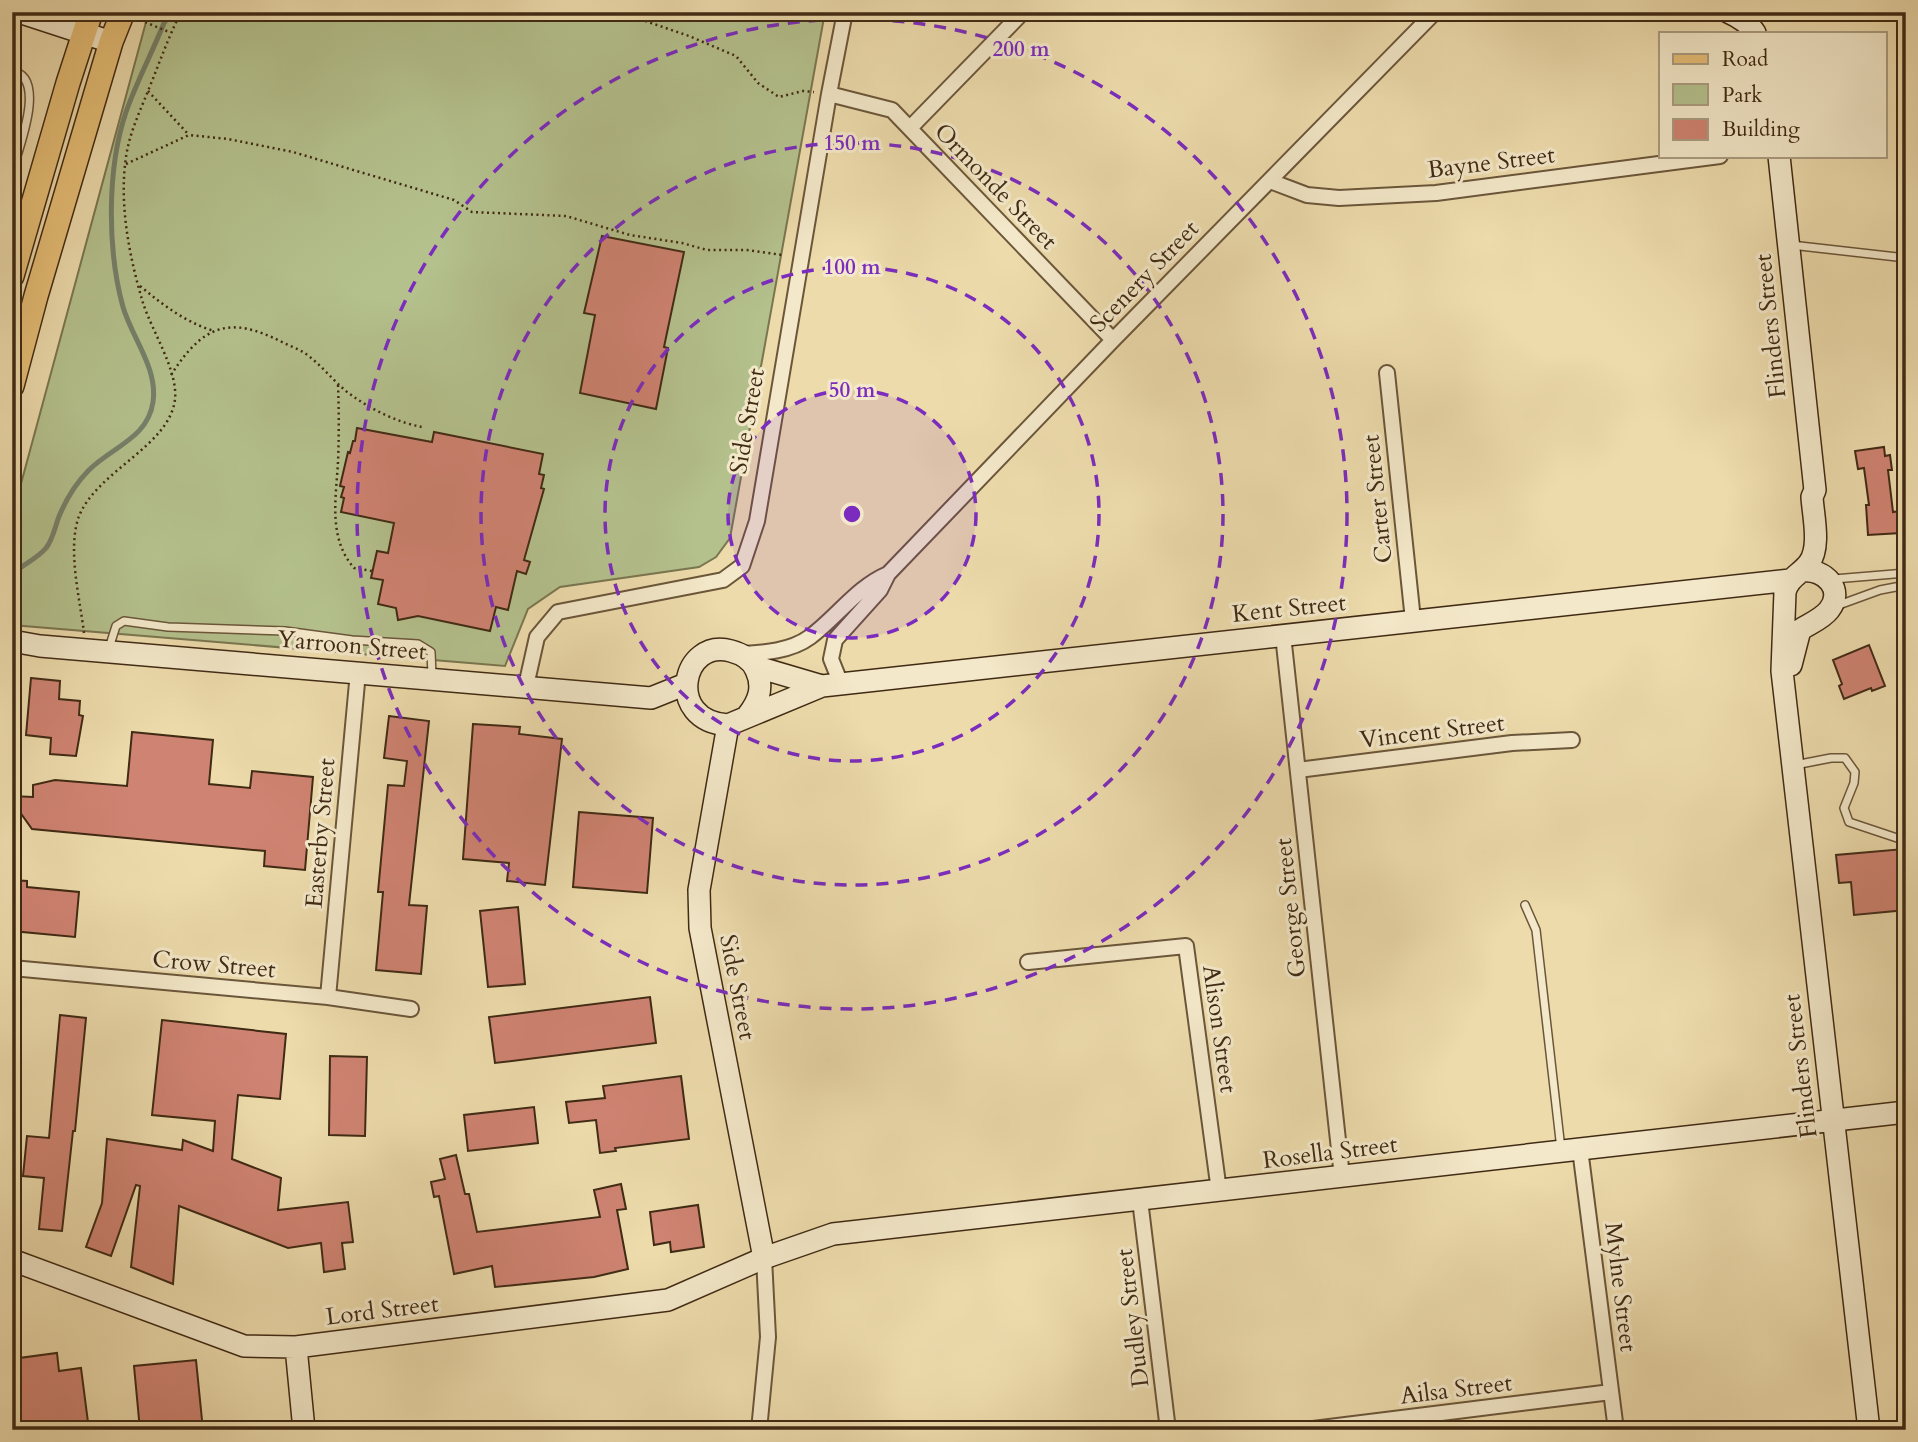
<svg xmlns="http://www.w3.org/2000/svg" width="1918" height="1442" font-family="Cardo,serif">
	<style>
		.green { fill: #b4c18d; stroke: #7a7650; stroke-width: 2 }
		.lines { fill: none; stroke-linecap: round; stroke-linejoin: round }
		.stream { stroke: #76816b; stroke-width: 5 }
		.building { fill: #cf8372; stroke: #402a14; stroke-width: 2 }
		.lane-casing { stroke: #6b563a; stroke-width: 10 }
		.street-casing { stroke: #6b563a; stroke-width: 18 }
		.secondary-casing { stroke: #402a14; stroke-width: 24 }
		.primary-casing { stroke: #402a14; stroke-width: 26 }
		.path { stroke: #402a14; stroke-width: 2.5; stroke-dasharray: 2 3.5; stroke-linecap: butt }
		.lane { stroke: #f3e8c9; stroke-width: 7 }
		.street { stroke: #f3e8c9; stroke-width: 14 }
		.secondary { stroke: #f3e8c9; stroke-width: 21 }
		.primary { stroke: #e6be76; stroke-width: 23 }
		.ring { fill: none; stroke: #7b2cbf; stroke-width: 3.5; stroke-dasharray: 12 9 }
		.labels { text-anchor: middle; stroke-width: 6; stroke-linejoin: round; paint-order: stroke }
		.street-label { font-size: 24px; fill: #402a14; stroke: #f3e8c9 }
		.centre { fill: #7b2cbf; stroke: #f3e8c9; stroke-width: 3.5 }
		.ring-label { font-size: 21px; text-anchor: middle; font-weight: bold; fill: #7b2cbf; stroke: #f3e8c9; stroke-width: 6; stroke-linejoin: round; paint-order: stroke }
	</style>
	<rect width="100%" height="100%" fill="#eddbac"/>
	<filter id="stains"><feTurbulence type="fractalNoise" baseFrequency=".00286" numOctaves="4"/><feColorMatrix values="0 0 0 0 .2 0 0 0 0 .09 0 0 0 0 .02 0 0 0 .5 -.17"/></filter>
	<radialGradient id="worn" r=".72"><stop offset=".6" stop-color="#630" stop-opacity="0"/><stop offset="1" stop-color="#630" stop-opacity=".3"/></radialGradient>
	<path class="green" d="M151 12H825L730 538 716 557 699 567 560 587 528 609 505 666 12 625V517L146 22Z"/>
	<g class="lines">
		<path class="stream" d="M12 574C22 565 37 559 46 548 52 541 55 528 58 519 65 501 76 483 89 470 112 447 148 438 153 402 158 368 132 338 123 307 107 249 107 168 126 112 137 81 152 53 164 23L172 12"/>
	</g>
	<path class="building" d="M602 236 684 252 664 347 668 348 656 409 580 393 595 315 584 313Z
		M357 428 432 442 434 432 543 454 539 474 544 475 541 488 544 489 524 560 530 562 526 574 517 571 508 610 496 607 490 631 418 616 398 620 396 608 378 604 383 580 371 578 377 551 388 553 394 523 341 512 344 498 341 497 344 487 340 486 348 452 350 453 353 441H355Z
		M1884 447 1885 456 1890 455 1892 470H1888L1893 512 1900 511 1901 533 1868 535 1866 505H1869L1864 468 1858 469 1855 451Z
		M1869 645 1885 686 1872 691 1871 688 1844 699 1839 686 1842 684 1833 660Z
		M31 678 60 681 59 699 80 701 79 715 83 716 76 756 50 754 51 738 26 735Z
		M389 716 429 721 409 905 427 906 421 974 376 970 383 892H378L388 785 404 786 407 761 384 758Z
		M473 724 520 727 519 734 562 739 545 885 507 881 509 863 463 859Z
		M132 732 213 740 209 784 250 788 252 771 313 777 305 870 264 866 265 851 32 829 12 801V796L33 797V785L55 780 127 786Z
		M579 812 653 818 647 893 573 887Z
		M1904 849 1906 910 1854 915 1851 882 1839 883 1836 855Z
		M12 880 27 881V887L79 892 75 937 12 931Z
		M518 907 525 984 488 987 480 911Z
		M650 997 656 1043 495 1063 489 1017Z
		M60 1015 86 1018 75 1131H73L62 1231 39 1229 44 1178 23 1176 27 1136 49 1138Z
		M162 1020 286 1034 280 1099 238 1095 232 1159 281 1178 278 1210 348 1202 353 1242 342 1243 345 1269 324 1272 321 1243 288 1248 179 1206 173 1284 131 1267 140 1186 136 1185 111 1256 86 1247 102 1203 107 1139 182 1150 183 1140 213 1151 215 1121 152 1115Z
		M330 1056 367 1057 365 1136 329 1135Z
		M681 1076 689 1139 615 1148 616 1151 600 1153 596 1120 569 1123 566 1102 605 1098 603 1086Z
		M534 1107 538 1143 468 1151 464 1115Z
		M456 1155 465 1194H469L477 1232 600 1217 594 1190 621 1184 626 1209 617 1210 628 1269 594 1277 495 1287 492 1266 454 1274 439 1196 434 1197 431 1182 445 1179 440 1159Z
		M698 1205 704 1247 671 1252 670 1242 654 1245 650 1212Z
		M57 1353 59 1371 81 1368 89 1430H12V1359Z
		M196 1360 203 1430H140L134 1366Z"/>
	<g class="lines">
		<g class="lane-casing">
			<path id="lane" d="M12 71C48 77 18 150 12 172
				M1791 245 1906 258
				M1834 579 1906 573
				M1836 606 1880 590 1906 585
				M109 648 116 626 124 621 168 627 285 631 352 640 418 644 431 652 432 675
				M1795 765 1831 758H1845L1855 772 1854 783 1844 808 1849 822 1906 841
				M1525 905 1536 930 1561 1149"/>
		</g>
		<g class="street-casing">
			<path id="street" d="M829 94 892 110 1113 340
				M910 128 1023 12
				M1270 181 1307 195 1339 198 1436 193 1720 156
				M1387 373 1413 620
				M1283 635 1342 1177
				M741 654C764 653 791 651 810 637 837 617 857 587 888 574
				M841 684 831 659 835 640 880 590 888 574 1113 340 1435 12
				M526 686 537 637 558 612 723 580 742 566 757 521 829 94 845 12
				M1298 770 1512 743 1572 740
				M1028 962 1186 946 1219 1191
				M12 968 328 997 411 1009
				M328 997 358 672
				M1580 1149 1616 1430
				M1140 1200 1168 1430
				M759 1430 768 1337 764 1258
				M1305 1430 1611 1392"/>
		</g>
		<g class="secondary-casing">
			<path id="secondary" d="M19 12 111 42
				M1728 12C1739 17 1749 23 1755 33
				M1779 156 1815 490 1812 497C1813 515 1821 547 1809 563 1801 574 1789 577 1785 592L1782 671 1869 1430
				M12 641 40 646 651 698 686 684
				M1791 665 1800 630C1809 624 1822 619 1829 610 1845 590 1825 568 1802 571
				M754 666 822 686
				M748 715C759 701 764 687 756 670 752 660 742 654 731 651 682 637 664 721 728 725L822 686 1790 580
				M728 725 699 890 700 928 764 1258
				M12 1260 244 1346 296 1347 668 1300 764 1258 833 1234 1906 1112
				M296 1347 304 1430"/>
		</g>
		<g class="primary-casing">
			<path id="primary" d="M12 276 68 83 91 12
				M12 386 36 296 111 42 123 12"/>
		</g>
		<path class="path" d="M619 12 689 36 736 56 758 83 779 97 803 91 814 92
			M140 20 169 32
			M148 91 189 135
			M126 164 189 135 228 139 293 152 454 200 472 212 566 216 630 235 682 243 707 250H747L782 255
			M140 286C163 305 185 322 214 331
			M171 375C203 325 229 315 282 342 290 346 299 349 306 354 324 367 336 385 354 397 374 411 400 423 422 427
			M338 385C339 411 339 436 338 462 336 499 328 538 354 568L372 571
			M84 633C80 599 67 549 79 516 98 470 170 446 175 399 178 371 152 331 143 303 129 256 118 200 127 151 131 130 140 111 148 91 159 64 168 38 181 12"/>
		<use href="#lane" class="lane"/>
		<use href="#street" class="street"/>
		<use href="#secondary" class="secondary"/>
		<use href="#primary" class="primary"/>
	</g>
	<circle cx="852" cy="514" r="124" fill="#7b2cbf" fill-opacity=".12"/>
	<g class="ring">
		<circle cx="852" cy="514" r="124"/>
		<circle cx="852" cy="514" r="247"/>
		<circle cx="852" cy="514" r="371"/>
		<circle cx="852" cy="514" r="495"/>
	</g>
	<g class="labels">
		<g class="street-label">
			<text transform="translate(1491 162) rotate(-7)" y="8">Bayne Street</text>
			<text transform="translate(996 186) rotate(46)" y="8">Ormonde Street</text>
			<text transform="translate(1144 276) rotate(-46)" y="8">Scenery Street</text>
			<text transform="translate(1770 326) rotate(-96)" y="8">Flinders Street</text>
			<text transform="translate(747 421) rotate(-80)" y="8">Side Street</text>
			<text transform="translate(1377 499) rotate(-96)" y="8">Carter Street</text>
			<text transform="translate(1289 608) rotate(-6)" y="8">Kent Street</text>
			<text transform="translate(352 645) rotate(5)" y="8">Yarroon Street</text>
			<text transform="translate(1432 731) rotate(-7)" y="8">Vincent Street</text>
			<text transform="translate(320 833) rotate(-85)" y="8">Easterby Street</text>
			<text transform="translate(1290 908) rotate(-96)" y="8">George Street</text>
			<text transform="translate(214 964) rotate(5)" y="8">Crow Street</text>
			<text transform="translate(738 987) rotate(79)" y="8">Side Street</text>
			<text transform="translate(1220 1029) rotate(82)" y="8">Alison Street</text>
			<text transform="translate(1800 1066) rotate(-97)" y="8">Flinders Street</text>
			<text transform="translate(1330 1152) rotate(-7)" y="8">Rosella Street</text>
			<text transform="translate(1621 1287) rotate(83)" y="8">Mylne Street</text>
			<text transform="translate(382 1310) rotate(-7)" y="8">Lord Street</text>
			<text transform="translate(1132 1318) rotate(-97)" y="8">Dudley Street</text>
			<text transform="translate(1456 1389) rotate(-7)" y="8">Ailsa Street</text>
		</g>
	</g>
	<circle cx="852" cy="514" r="10" class="centre"/>
	<g class="ring-label">
		<text x="1021" y="56">200 m</text>
		<text x="852" y="150">150 m</text>
		<text x="852" y="274">100 m</text>
		<text x="852" y="397">50 m</text>
	</g>
	<rect width="1918" height="1442" fill="none" stroke="#eddbac" stroke-width="42"/>
	<rect x="14" y="14" width="1890" height="1414" fill="none" stroke="#402a14" stroke-width="3.5"/>
	<rect x="21" y="21" width="1876" height="1400" fill="none" stroke="#402a14" stroke-width="2"/>
	<rect x="1659" y="32" width="228" height="126" fill="#f3e8c9" stroke="#ab9c81" stroke-width="2"/>
	<rect x="1673" y="54" width="35" height="10" fill="#e6be76" stroke="#ab9c81" stroke-width="2"/>
	<text x="1722" y="66" font-size="21" fill="#402a14">Road</text>
	<rect x="1673" y="84" width="35" height="21" fill="#b4c18d" stroke="#ab9c81" stroke-width="2"/>
	<text x="1722" y="102" font-size="21" fill="#402a14">Park</text>
	<rect x="1673" y="119" width="35" height="21" fill="#cf8372" stroke="#ab9c81" stroke-width="2"/>
	<text x="1722" y="136" font-size="21" fill="#402a14">Building</text>
	<rect width="100%" height="100%" filter="url(#stains)"/>
	<rect width="100%" height="100%" fill="url(#worn)"/>
</svg>
